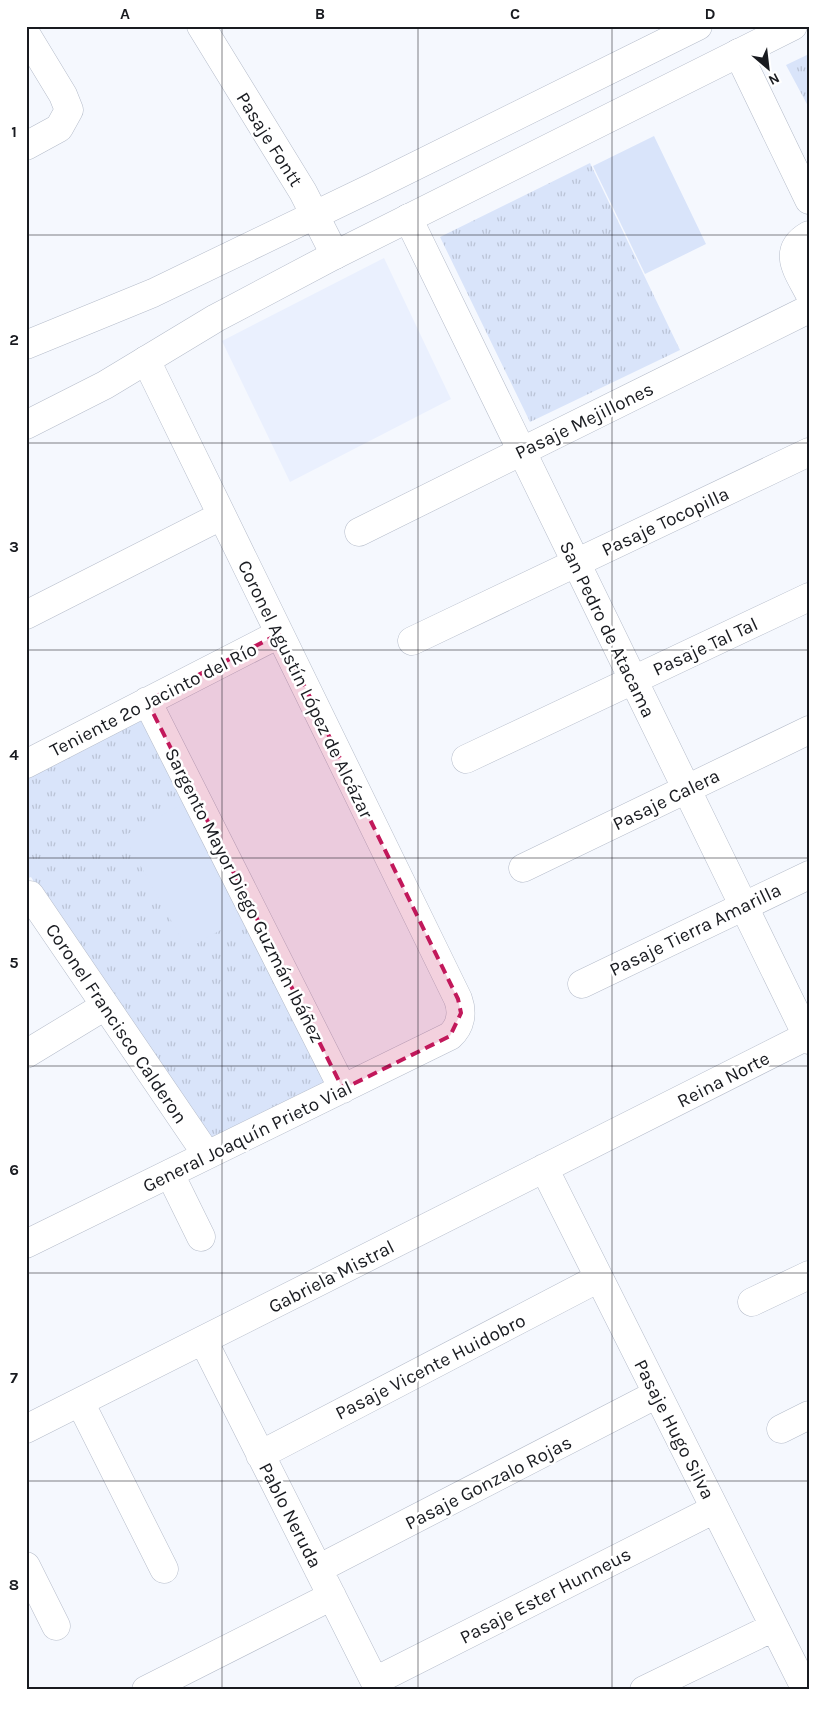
<svg xmlns="http://www.w3.org/2000/svg" width="835" height="1716" font-family="Karla,sans-serif">
	<style>
		.built { fill: #eaf0fe }
		.grass { fill: url(#grass-tufts) }
		.pitch { fill: #d9e4fa }
		.lines { fill: none; stroke-linecap: round; stroke-linejoin: round }
		.street-casing { stroke: #b5bcca; stroke-width: 29 }
		.secondary-casing { stroke: #b5bcca; stroke-width: 29 }
		.street { stroke: #fff; stroke-width: 28 }
		.secondary { stroke: #fff; stroke-width: 28 }
		.marked { fill: #c2185b; fill-opacity: 0.2; stroke: #c2185b; stroke-width: 4; stroke-dasharray: 10 6; stroke-linejoin: round }
		.grid { fill: none; stroke: #191b20; stroke-width: 1; stroke-opacity: 0.55 }
		.labels { text-anchor: middle; stroke-width: 5; stroke-linejoin: round; paint-order: stroke }
		.street-label { font-size: 19px; fill: #191b20; stroke: #fff }
		.neatline { fill: none; stroke: #191b20; stroke-width: 2 }
		.grid-label { font-size: 16px; text-anchor: middle; font-weight: bold; fill: #191b20 }
	</style>
	<defs>
		<pattern id="grass-tufts" width="24" height="20" patternUnits="userSpaceOnUse" patternTransform="scale(1.25)"><rect width="24" height="20" fill="#d9e4fa"/><path d="M3 7l-1-3M5 7V3M7 7l1-3M15 17l-1-3M17 17v-4M19 17l1-3" fill="none" stroke="#bac3d6"/></pattern>
	</defs>
	<rect width="100%" height="100%" fill="#f5f8fe"/>
	<path class="built" d="M384 258 451 399 290 482 222 341Z"/>
	<path class="grass" d="M809 54V108L786 65Z
		M590 163 680 350 530 422 440 237Z
		M146 706 337 1087 208 1150 31 877 26 879V768Z"/>
	<path class="pitch" d="M654 136 706 244 645 274 593 166Z
		M186 802 249 914 187 949 124 836Z"/>
	<g class="lines">
		<g class="street-casing">
			<path id="street" d="M201 26 303 192 335 255
				M26 34 63 95 69 110 59 128 26 146
				M738 53 809 200
				M408 218 809 1040
				M809 235C781 251 798 271 809 293
				M359 532 809 309
				M26 615 221 516
				M412 641 809 452
				M147 701 343 1089
				M466 759 809 597
				M26 764 279 634
				M523 868 809 730
				M26 897 30 895 207 1155
				M582 984 809 875
				M26 1054 105 1006
				M544 1168 806 1690
				M170 1174 201 1237
				M26 1244 450 1036C461 1026 463 1013 458 999L146 360
				M752 1302 809 1275
				M203 1340 379 1690
				M80 1402 164 1569
				M26 1429 809 1035
				M781 1429 809 1415
				M260 1455 599 1278
				M26 1566 56 1626
				M318 1569 657 1394
				M375 1681 715 1509
				M146 1690 332 1596
				M644 1690 774 1627"/>
		</g>
		<g class="secondary-casing">
			<path id="secondary" d="M26 345 153 293 375 186 698 26
				M26 425 105 385 216 318 335 255 793 26"/>
		</g>
		<use href="#street" class="street"/>
		<use href="#secondary" class="secondary"/>
	</g>
	<path class="marked" d="M279 634 458 999 461 1013 450 1036 343 1089 147 701Z"/>
	<path class="grid" d="M222 26V1690M418 26V1690M612 26V1690M26 235H809M26 443H809M26 650H809M26 858H809M26 1066H809M26 1273H809M26 1481H809"/>
	<g class="labels">
		<g class="street-label">
			<text transform="translate(270 139) rotate(58)" y="7">Pasaje Fontt</text>
			<text transform="translate(584 420) rotate(-26)" y="7">Pasaje Mejillones</text>
			<text transform="translate(665 521) rotate(-25)" y="7">Pasaje Tocopilla</text>
			<text transform="translate(608 629) rotate(64)" y="7">San Pedro de Atacama</text>
			<text transform="translate(705 646) rotate(-25)" y="7">Pasaje Tal Tal</text>
			<text transform="translate(306 689) rotate(64)" y="7">Coronel Agustín López de Alcázar</text>
			<text transform="translate(153 699) rotate(-27)" y="7">Teniente 2º Jacinto del Río</text>
			<text transform="translate(666 799) rotate(-26)" y="7">Pasaje Calera</text>
			<text transform="translate(245 895) rotate(63)" y="7">Sargento Mayor Diego Guzmán Ibáñez</text>
			<text transform="translate(695 929) rotate(-26)" y="7">Pasaje Tierra Amarilla</text>
			<text transform="translate(117 1023) rotate(56)" y="7">Coronel Francisco Calderon</text>
			<text transform="translate(723 1079) rotate(-27)" y="7">Reina Norte</text>
			<text transform="translate(247 1136) rotate(-26)" y="7">General Joaquín Prieto Vial</text>
			<text transform="translate(331 1276) rotate(-27)" y="7">Gabriela Mistral</text>
			<text transform="translate(430 1366) rotate(-27)" y="7">Pasaje Vicente Huidobro</text>
			<text transform="translate(675 1429) rotate(63)" y="7">Pasaje Hugo Silva</text>
			<text transform="translate(488 1482) rotate(-27)" y="7">Pasaje Gonzalo Rojas</text>
			<text transform="translate(291 1515) rotate(63)" y="7">Pablo Neruda</text>
			<text transform="translate(545 1595) rotate(-27)" y="7">Pasaje Ester Hunneus</text>
		</g>
	</g>
	<rect width="835" height="1716" fill="none" stroke="#ffffff" stroke-width="55"/>
	<g transform="translate(768 68) rotate(152)" stroke="#ffffff" stroke-width="4" paint-order="stroke">
	<path d="M0-4L9 19L0 12L-9 19Z" fill="#191b20"/>
	<text y="-8" font-size="14" font-weight="bold" text-anchor="middle" fill="#191b20">N</text>
	</g>
	<rect x="28" y="28" width="780" height="1660" class="neatline"/>
	<g class="grid-label">
		<text x="125" y="19">A</text>
		<text x="320" y="19">B</text>
		<text x="515" y="19">C</text>
		<text x="710" y="19">D</text>
		<text x="14" y="137">1</text>
		<text x="14" y="345">2</text>
		<text x="14" y="552">3</text>
		<text x="14" y="760">4</text>
		<text x="14" y="968">5</text>
		<text x="14" y="1175">6</text>
		<text x="14" y="1383">7</text>
		<text x="14" y="1590">8</text>
	</g>
</svg>
